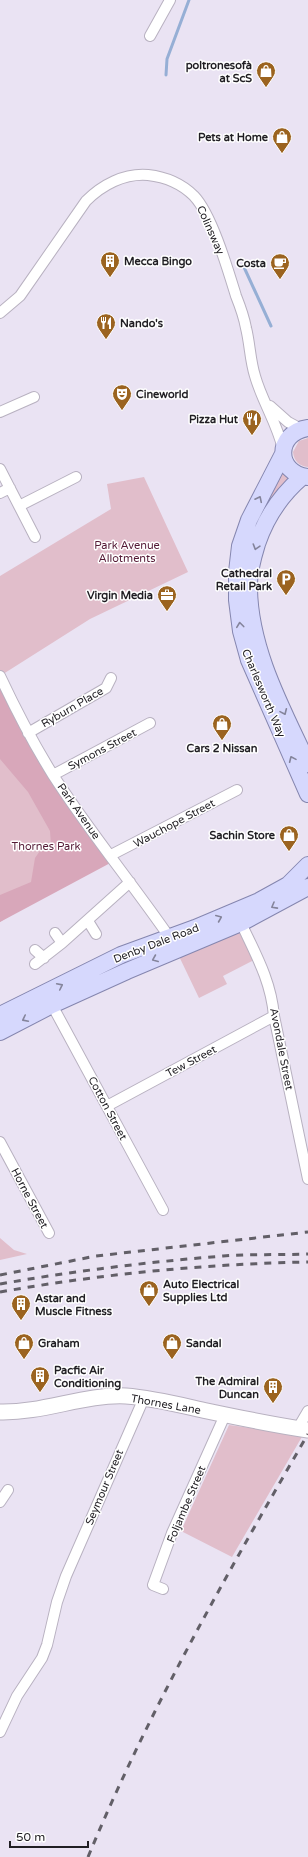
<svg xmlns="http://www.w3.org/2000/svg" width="308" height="1857" font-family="'Varela Round',sans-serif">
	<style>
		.green { fill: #e1becb }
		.forest { fill: #d8a7ba }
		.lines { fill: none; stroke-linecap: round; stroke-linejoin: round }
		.stream { stroke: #96afd5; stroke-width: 3 }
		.street-casing { stroke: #b8b1c0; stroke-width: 12 }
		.secondary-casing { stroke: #b8b1c0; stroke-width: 17 }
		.primary-casing { stroke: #8586af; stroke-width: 18 }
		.street { stroke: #fff; stroke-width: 10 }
		.secondary { stroke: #fff; stroke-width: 15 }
		.primary { stroke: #d6d8fd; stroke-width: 16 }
		.rail { stroke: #625f67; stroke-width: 3; stroke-dasharray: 7 7; stroke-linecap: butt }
		.oneway { stroke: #84849b }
		.labels { text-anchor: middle; stroke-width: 3; stroke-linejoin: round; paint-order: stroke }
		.poi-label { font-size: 11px; font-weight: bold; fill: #201e23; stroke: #fff; text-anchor: end }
		.street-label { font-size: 11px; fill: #201e23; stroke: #fff }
		.park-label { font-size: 11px; fill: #541935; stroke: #fff }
	</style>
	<rect width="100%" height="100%" fill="#eae3f3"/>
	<path class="green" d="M308 438V467C299 466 294 461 293 452L299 441Z
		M283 473 289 480 274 497 246 543 271 490Z
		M144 477 188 572 90 619 0 676 28 733 111 855 0 922V576L111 509 107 484Z
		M241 923 254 960 223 976 227 984 199 998 176 950Z
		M0 1238 14 1250 27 1254 0 1260Z
		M229 1425 303 1435 232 1557 181 1531Z"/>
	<path class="forest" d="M0 676 28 733 114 861 0 922V895L31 882 35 858 42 848 51 845 50 831 28 792 0 759Z"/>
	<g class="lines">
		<path class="stream" d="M166 75 167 59 189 0
			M243 265 271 326"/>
		<g class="street-casing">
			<path id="street" d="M150 36 170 0
				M0 313 20 296 86 201C102 185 124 173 148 175 166 177 181 183 194 196 212 215 228 270 236 296 240 306 244 317 246 328 250 344 250 360 255 376 262 401 277 423 283 449
				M270 406 288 422 301 429
				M0 412 34 397
				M0 469 35 537
				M0 493 10 488
				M19 506 76 477
				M0 676C16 710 33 743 53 775 89 831 132 883 170 938
				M28 733 106 688 111 678
				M53 775 150 723
				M111 855 237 790
				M88 921 96 934
				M241 923C256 955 271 981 274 1016L308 1179
				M55 933 62 943
				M35 950 44 958
				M35 964 62 943 130 882
				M52 1005 163 1210
				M107 1106 274 1016
				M0 1142 49 1233
				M298 1428 308 1411
				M0 1502 8 1490
				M163 1589 153 1585 172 1533 225 1415
				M0 1732 17 1696 42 1658 47 1645 57 1602 66 1576 144 1398"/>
		</g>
		<g class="secondary-casing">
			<path id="secondary" d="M0 1412C44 1413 84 1394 126 1396 153 1398 180 1405 207 1411 240 1418 274 1425 308 1430"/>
		</g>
		<g class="primary-casing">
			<path id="primary" d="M308 428C275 433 275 473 308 477
				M283 454 249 520 240 546 237 572V600L241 631 249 660 308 794
				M302 477C281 495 266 517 257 544 253 557 248 575 249 589 250 651 283 710 308 764
				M0 1015 121 955 195 928 259 901 288 885 308 865
				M0 1032 52 1005 127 971 241 923 308 887"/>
		</g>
		<use href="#street" class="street"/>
		<use href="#secondary" class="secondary"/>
		<use href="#primary" class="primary"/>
		<path class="rail" d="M0 1275 96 1256 308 1232
			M0 1284C74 1271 148 1262 223 1256 251 1254 280 1255 308 1254
			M0 1292C102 1274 205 1264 308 1262
			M88 1857C149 1710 228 1572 308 1434"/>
	</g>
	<defs><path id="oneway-chevron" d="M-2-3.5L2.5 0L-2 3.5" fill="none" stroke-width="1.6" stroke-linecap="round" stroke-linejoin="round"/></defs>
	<g class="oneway">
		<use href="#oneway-chevron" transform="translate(259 499) rotate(-64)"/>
		<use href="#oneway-chevron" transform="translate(256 547) rotate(107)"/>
		<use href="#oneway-chevron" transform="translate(240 625) rotate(-97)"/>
		<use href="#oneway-chevron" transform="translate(284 712) rotate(66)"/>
		<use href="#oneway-chevron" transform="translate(292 759) rotate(-114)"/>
		<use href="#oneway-chevron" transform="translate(274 906) rotate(151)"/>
		<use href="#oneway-chevron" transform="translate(219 918) rotate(-23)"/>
		<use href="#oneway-chevron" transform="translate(155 959) rotate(157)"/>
		<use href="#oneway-chevron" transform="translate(60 986) rotate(-26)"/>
		<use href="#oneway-chevron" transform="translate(25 1019) rotate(153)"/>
	</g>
	<defs>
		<g id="shop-pin" transform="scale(1)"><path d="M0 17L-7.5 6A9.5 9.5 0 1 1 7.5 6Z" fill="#9b631f" stroke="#fff"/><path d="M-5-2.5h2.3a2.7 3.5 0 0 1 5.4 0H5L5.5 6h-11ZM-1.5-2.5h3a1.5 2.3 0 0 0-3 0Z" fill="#fff"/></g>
		<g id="building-pin" transform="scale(1)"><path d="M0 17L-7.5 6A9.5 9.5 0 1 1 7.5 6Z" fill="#9b631f" stroke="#fff"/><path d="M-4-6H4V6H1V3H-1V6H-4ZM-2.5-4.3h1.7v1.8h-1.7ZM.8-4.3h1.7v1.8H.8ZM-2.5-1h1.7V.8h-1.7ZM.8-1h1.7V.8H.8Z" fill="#fff"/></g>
		<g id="cafe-pin" transform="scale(1)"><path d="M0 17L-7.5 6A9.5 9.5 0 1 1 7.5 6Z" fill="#9b631f" stroke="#fff"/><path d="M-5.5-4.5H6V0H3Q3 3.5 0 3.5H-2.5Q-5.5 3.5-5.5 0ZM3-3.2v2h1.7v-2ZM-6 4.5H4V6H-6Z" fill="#fff"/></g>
		<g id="restaurant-pin" transform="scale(1)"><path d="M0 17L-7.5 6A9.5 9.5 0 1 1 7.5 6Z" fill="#9b631f" stroke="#fff"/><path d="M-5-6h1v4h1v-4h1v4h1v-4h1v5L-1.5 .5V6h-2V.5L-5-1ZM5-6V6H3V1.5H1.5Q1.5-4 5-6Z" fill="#fff"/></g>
		<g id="theatre-pin" transform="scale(1)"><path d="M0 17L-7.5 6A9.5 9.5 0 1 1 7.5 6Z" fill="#9b631f" stroke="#fff"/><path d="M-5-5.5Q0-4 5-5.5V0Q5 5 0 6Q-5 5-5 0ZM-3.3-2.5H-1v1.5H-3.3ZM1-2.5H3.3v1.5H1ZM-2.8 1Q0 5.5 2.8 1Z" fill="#fff"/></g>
		<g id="parking-pin" transform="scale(1)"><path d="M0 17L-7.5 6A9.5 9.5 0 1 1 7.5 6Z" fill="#9b631f" stroke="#fff"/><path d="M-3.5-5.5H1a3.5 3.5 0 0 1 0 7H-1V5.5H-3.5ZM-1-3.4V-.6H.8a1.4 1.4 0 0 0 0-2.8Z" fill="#fff"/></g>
		<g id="office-pin" transform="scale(1)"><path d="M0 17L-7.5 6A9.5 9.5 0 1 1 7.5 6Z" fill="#9b631f" stroke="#fff"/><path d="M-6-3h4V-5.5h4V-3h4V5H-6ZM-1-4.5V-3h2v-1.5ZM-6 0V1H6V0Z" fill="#fff"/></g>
	</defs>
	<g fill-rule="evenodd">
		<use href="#shop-pin" x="266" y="71"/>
		<use href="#shop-pin" x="282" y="137"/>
		<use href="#building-pin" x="110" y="261"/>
		<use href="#cafe-pin" x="280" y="263"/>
		<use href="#restaurant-pin" x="106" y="323"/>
		<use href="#theatre-pin" x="122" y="394"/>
		<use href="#restaurant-pin" x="252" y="419"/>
		<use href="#parking-pin" x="286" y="579"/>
		<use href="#office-pin" x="167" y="595"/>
		<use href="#shop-pin" x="222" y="724"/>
		<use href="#shop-pin" x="289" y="835"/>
		<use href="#shop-pin" x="149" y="1290"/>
		<use href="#building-pin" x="21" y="1304"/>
		<use href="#shop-pin" x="24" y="1343"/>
		<use href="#shop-pin" x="172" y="1343"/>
		<use href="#building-pin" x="40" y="1376"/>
		<use href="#building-pin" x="273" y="1387"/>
	</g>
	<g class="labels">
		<g class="poi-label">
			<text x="252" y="69">poltronesofà<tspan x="252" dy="13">at ScS</tspan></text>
			<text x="268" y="141">Pets at Home</text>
			<text x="124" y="265" text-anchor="start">Mecca Bingo</text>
			<text x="266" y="267">Costa</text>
			<text x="120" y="327" text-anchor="start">Nando's</text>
			<text x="136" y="398" text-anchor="start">Cineworld</text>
			<text x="238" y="423">Pizza Hut</text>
			<text x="272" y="577">Cathedral<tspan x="272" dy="13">Retail Park</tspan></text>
			<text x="153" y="599">Virgin Media</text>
			<text x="222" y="752" text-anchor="middle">Cars 2 Nissan</text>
			<text x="275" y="839">Sachin Store</text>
			<text x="163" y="1288" text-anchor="start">Auto Electrical<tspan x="163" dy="13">Supplies Ltd</tspan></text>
			<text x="35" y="1302" text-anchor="start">Astar and<tspan x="35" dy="13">Muscle Fitness</tspan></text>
			<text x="38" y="1347" text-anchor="start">Graham</text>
			<text x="186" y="1347" text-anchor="start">Sandal</text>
			<text x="54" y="1374" text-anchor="start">Pacfic Air<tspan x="54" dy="13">Conditioning</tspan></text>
			<text x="259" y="1385">The Admiral<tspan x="259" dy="13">Duncan</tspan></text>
		</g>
		<g class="street-label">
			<text transform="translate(211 230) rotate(66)" y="4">Colinsway</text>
			<text transform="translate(264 693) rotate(67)" y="4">Charlesworth Way</text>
			<text transform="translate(72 707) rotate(-30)" y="4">Ryburn Place</text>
			<text transform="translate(102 749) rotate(-28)" y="4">Symons Street</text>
			<text transform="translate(79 811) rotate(55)" y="4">Park Avenue</text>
			<text transform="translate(174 823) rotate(-28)" y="4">Wauchope Street</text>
			<text transform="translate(156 943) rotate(-21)" y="4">Denby Dale Road</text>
			<text transform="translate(282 1049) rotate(79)" y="4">Avondale Street</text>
			<text transform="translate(191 1061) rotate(-28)" y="4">Tew Street</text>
			<text transform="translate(108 1108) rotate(62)" y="4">Cotton Street</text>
			<text transform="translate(30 1198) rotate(62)" y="4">Horne Street</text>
			<text transform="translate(166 1404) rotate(10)" y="4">Thornes Lane</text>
			<text transform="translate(104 1487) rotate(-67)" y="4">Seymour Street</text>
			<text transform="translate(186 1504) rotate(-67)" y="4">Foljambe Street</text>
		</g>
		<g class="park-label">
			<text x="127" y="549">Park Avenue<tspan x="127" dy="13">Allotments</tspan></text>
			<text x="46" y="850">Thornes Park</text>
		</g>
	</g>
	<path d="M10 1841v6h78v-6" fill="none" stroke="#201e23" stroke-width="2"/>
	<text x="16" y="1841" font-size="12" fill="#201e23" stroke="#ffffff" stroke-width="3" paint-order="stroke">50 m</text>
</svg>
